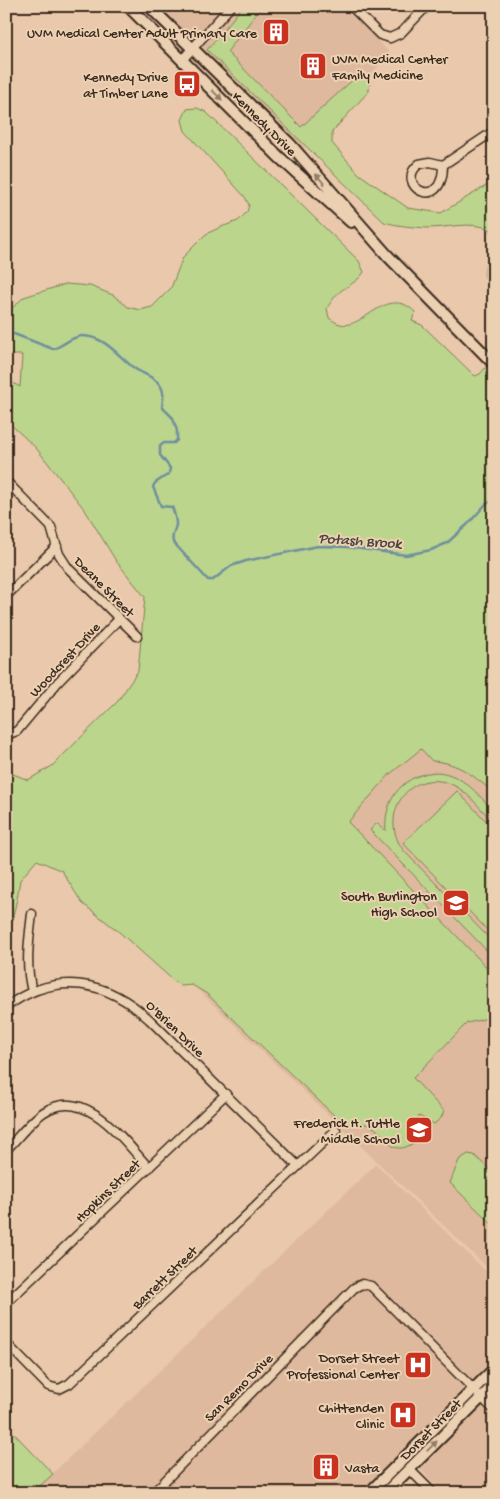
<svg xmlns="http://www.w3.org/2000/svg" width="500" height="1499" font-family="'Gochi Hand',sans-serif">
	<style>
		.built { fill: #deb99d }
		.green { fill: #bbd58c; stroke: #7b8055 }
		.lines { fill: none; stroke-linecap: round; stroke-linejoin: round }
		.stream { stroke: #6f8f9e; stroke-width: 2.5 }
		.street-casing { stroke: #3b2a1e; stroke-width: 11 }
		.secondary-casing { stroke: #3b2a1e; stroke-width: 14 }
		.street { stroke: #ebd0b2; stroke-width: 8 }
		.secondary { stroke: #ebd0b2; stroke-width: 10 }
		.oneway { fill: #937d68 }
		.labels { text-anchor: middle; stroke-width: 4; stroke-linejoin: round; paint-order: stroke }
		.poi-label { font-size: 14px; fill: #3b2a1e; stroke: #ebd0b2; text-anchor: end }
		.street-label { font-size: 14px; fill: #3b2a1e; stroke: #ebd0b2 }
		.water-label { font-size: 15px; font-style: italic; fill: #48433e; stroke: #ebd0b2 }
	</style>
	<rect width="100%" height="100%" fill="#eac8ab"/>
	<filter id="ink" filterUnits="userSpaceOnUse"><feTurbulence type="fractalNoise" baseFrequency=".02" numOctaves="2"/><feDisplacementMap in="SourceGraphic" scale="10" xChannelSelector="R" yChannelSelector="G"/><feConvolveMatrix kernelMatrix="1 2 1 2 8 2 1 2 1" color-interpolation-filters="sRGB"/></filter>
	<g filter="url(#ink)">
		<path class="built" d="M158 6H342L390 53 303 149Z
			M494 708V1274L194 986 390 774 446 728Z
			M376 1164 494 1279V1358L359 1493H32Z
			M494 1395V1493H443L419 1468Z"/>
		<path class="green" d="M243 6H262L227 52 301 127 358 75 366 78 370 85 368 92 332 132V143L359 174 408 208 441 213 494 181V236L490 229C470 221 448 228 427 228 413 227 398 226 384 222L207 50Z
			M197 108 206 112 359 261 364 272C358 281 351 284 342 290 336 294 331 302 327 308L329 318C332 320 336 323 340 324 364 330 387 284 415 312L412 321 422 325 475 376 480 374 494 358V793C475 777 459 762 432 761L421 749 390 774 348 822 494 975V1014L488 1018 467 1023 413 1078 444 1111 441 1118 434 1124 419 1116 410 1126 416 1136 415 1142C388 1160 389 1133 369 1125 359 1121 350 1126 341 1122L207 994 192 985 181 986 174 981 118 931 82 903 62 871 37 860 20 880 17 899 8 937 6 938V771L28 780 52 766 118 701 138 671 145 597 116 561 85 510 36 448 6 420V379L20 387 22 355H6V314L24 297 66 284 90 286 113 295 128 307 140 310 152 307 171 288 183 257 206 234 221 227 238 221 247 212 249 205 245 197 185 131 182 120 187 109Z
			M494 246V292C478 275 485 265 494 246Z
			M438 772C464 775 477 794 494 811V823C481 810 468 791 451 784 408 767 377 817 404 851L494 943V958L370 830 377 823 386 831C383 798 405 773 438 772Z
			M457 791 494 829V937L403 843Z
			M468 1154 474 1155 494 1174V1226L450 1183 459 1160Z
			M6 1425 53 1474 32 1493H6Z"/>
		<g class="lines">
			<path class="stream" d="M14 334 53 349C63 346 72 336 82 336 105 336 118 356 134 368 142 374 154 376 160 385 165 392 163 399 162 407L173 418 177 431V440L174 443H164L160 446V455L170 468 169 474 155 483 153 487 161 506 172 507C174 512 176 519 176 525 175 532 171 534 173 542L208 580H213L231 566 246 561 318 546 347 547 406 555 431 550 447 543 468 524 486 504 494 500"/>
			<g class="street-casing">
				<path id="street" d="M351 6 380 35 390 38 401 33 427 6
					M182 60 231 6
					M443 165C443 215 393 185 419 164L430 162 443 165 494 131
					M6 481 51 527 59 554 68 568 137 636
					M6 596 57 546
					M6 735 17 731 58 682 119 619
					M32 914C29 939 25 966 32 991
					M6 1007C56 970 107 980 150 1020L298 1166
					M6 1150C18 1138 30 1121 44 1112 86 1085 124 1141 149 1168
					M6 1303 226 1094
					M6 1343 48 1386 59 1389 69 1384 336 1130
					M409 1469 433 1493
					M153 1493 354 1288 362 1284 371 1286 494 1410"/>
			</g>
			<g class="secondary-casing">
				<path id="secondary" d="M128 6 279 157 351 222
					M149 6 290 144 387 255 494 364
					M369 1493 494 1369
					M385 1493 494 1385"/>
			</g>
			<use href="#street" class="street"/>
			<use href="#secondary" class="secondary"/>
		</g>
		<defs><path id="oneway-solid" d="M-6-.8H1V-3.2L6.5 0L1 3.2V.8H-6Z" transform="scale(1.25)"/></defs>
		<g class="oneway">
			<use href="#oneway-solid" transform="translate(217 95) rotate(45)"/>
			<use href="#oneway-solid" transform="translate(320 179) rotate(-131)"/>
			<use href="#oneway-solid" transform="translate(432 1446) rotate(-45)"/>
		</g>
	</g>
	<defs>
		<g id="building-square" transform="scale(1.4375)"><rect x="-9" y="-9" width="18" height="18" rx="4" fill="#c8321e" stroke="#ebd0b2"/><path d="M-4-6H4V6H1V3H-1V6H-4ZM-2.5-4.3h1.7v1.8h-1.7ZM.8-4.3h1.7v1.8H.8ZM-2.5-1h1.7V.8h-1.7ZM.8-1h1.7V.8H.8Z" fill="#fff"/></g>
		<g id="bus-square" transform="scale(1.4375)"><rect x="-9" y="-9" width="18" height="18" rx="4" fill="#c8321e" stroke="#ebd0b2"/><path d="M-5-6H5V4H4V6H2V4H-2V6H-4V4H-5ZM-3.5-4V0h7V-4ZM-3.5 1.2v1.5H-2V1.2ZM2 1.2v1.5H3.5V1.2Z" fill="#fff"/></g>
		<g id="school-square" transform="scale(1.4375)"><rect x="-9" y="-9" width="18" height="18" rx="4" fill="#c8321e" stroke="#ebd0b2"/><path d="M0-5L7-2L0 1L-7-2ZM-4 1L0 2.5L4 1V4Q0 6-4 4Z" fill="#fff"/></g>
		<g id="hospital-square" transform="scale(1.4375)"><rect x="-9" y="-9" width="18" height="18" rx="4" fill="#c8321e" stroke="#ebd0b2"/><path d="M-5-5h3v3.5h4V-5h3V5h-3V1.5h-4V5h-3Z" fill="#fff"/></g>
	</defs>
	<g fill-rule="evenodd">
		<use href="#building-square" x="276" y="32"/>
		<use href="#building-square" x="313" y="66"/>
		<use href="#bus-square" x="187" y="84"/>
		<use href="#school-square" x="456" y="903"/>
		<use href="#school-square" x="419" y="1130"/>
		<use href="#hospital-square" x="418" y="1365"/>
		<use href="#hospital-square" x="403" y="1415"/>
		<use href="#building-square" x="326" y="1467"/>
	</g>
	<g class="labels">
		<g class="poi-label">
			<text x="257" y="37">UVM Medical Center Adult Primary Care</text>
			<text x="332" y="63" text-anchor="start">UVM Medical Center<tspan x="332" dy="16">Family Medicine</tspan></text>
			<text x="168" y="81">Kennedy Drive<tspan x="168" dy="16">at Timber Lane</tspan></text>
			<text x="437" y="900">South Burlington<tspan x="437" dy="16">High School</tspan></text>
			<text x="400" y="1127">Frederick H. Tuttle<tspan x="400" dy="16">Middle School</tspan></text>
			<text x="399" y="1362">Dorset Street<tspan x="399" dy="16">Professional Center</tspan></text>
			<text x="384" y="1412">Chittenden<tspan x="384" dy="16">Clinic</tspan></text>
			<text x="345" y="1472" text-anchor="start">Vasta</text>
		</g>
		<g class="street-label">
			<text transform="translate(265 123) rotate(45)" y="5">Kennedy Drive</text>
			<text transform="translate(105 586) rotate(45)" y="5">Deane Street</text>
			<text transform="translate(64 659) rotate(-47)" y="5">Woodcrest Drive</text>
			<text transform="translate(176 1028) rotate(44)" y="5">O'Brien Drive</text>
			<text transform="translate(107 1190) rotate(-44)" y="5">Hopkins Street</text>
			<text transform="translate(164 1277) rotate(-44)" y="5">Barrett Street</text>
			<text transform="translate(238 1387) rotate(-45)" y="5">San Remo Drive</text>
			<text transform="translate(430 1429) rotate(-45)" y="5">Dorset Street</text>
		</g>
		<g class="water-label">
			<text transform="translate(360 540) rotate(4)" y="5">Potash Brook</text>
		</g>
	</g>
	<rect width="500" height="1499" fill="none" stroke="#ebd0b2" stroke-width="25"/>
	<rect x="12" y="12" width="475" height="1474" fill="none" stroke="#3b2a1e" stroke-width="2" filter="url(#ink)"/>
</svg>
